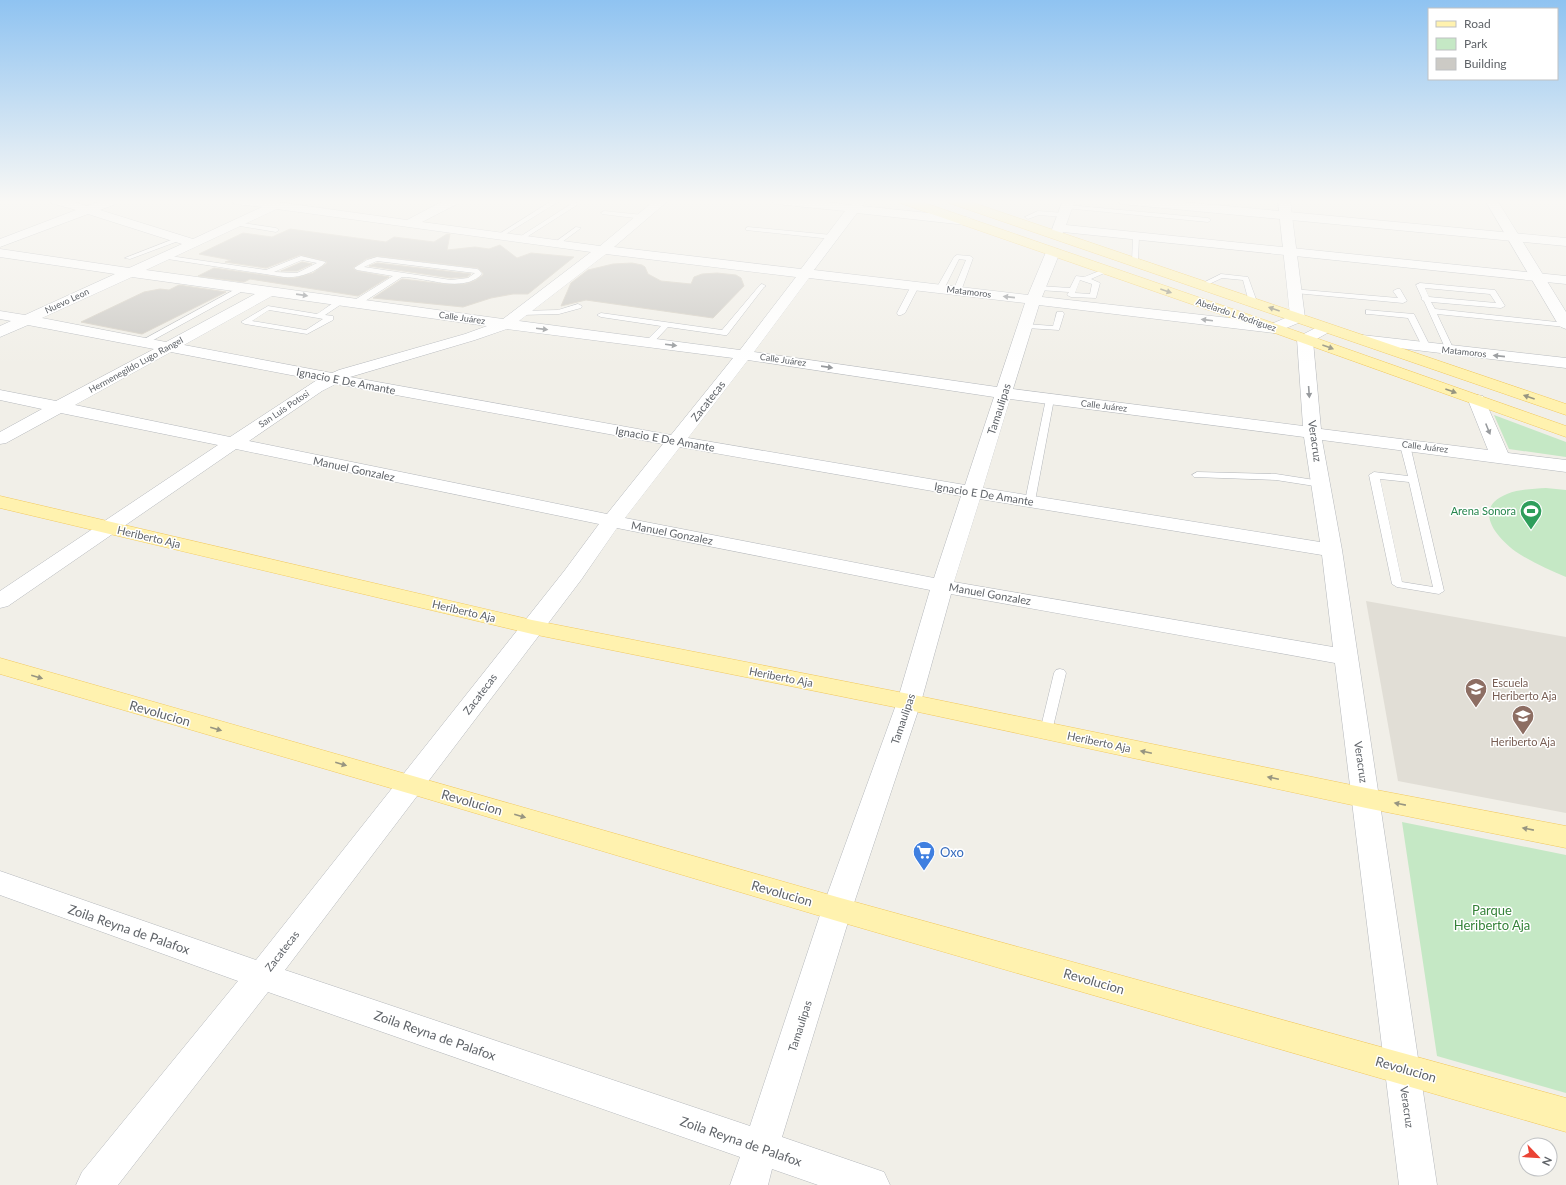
<svg xmlns="http://www.w3.org/2000/svg" width="1566" height="1185" font-family="Lato,sans-serif">
	<style>
		.education { fill: #e1ded6 }
		.green { fill: #c5e8c5 }
		.building { fill: #cccac5; stroke: #d6d1c6 }
		.lines { fill: none; stroke-linecap: round; stroke-linejoin: round }
		.service-casing { stroke: #b5b8bc; stroke-width: 1 }
		.minor-casing { stroke: #b5b8bc; stroke-width: 1 }
		.tertiary-casing { stroke: #b5b8bc; stroke-width: 1 }
		.primary-casing { stroke: #f2c960; stroke-width: 1 }
		.service { fill: #fff; fill-rule: evenodd }
		.minor { fill: #fff; fill-rule: evenodd }
		.tertiary { fill: #fff; fill-rule: evenodd }
		.primary { fill: #fff2af; fill-rule: evenodd }
		.oneway { fill: #979581 }
		.oneway2 { fill: #979a9d }
		.labels { text-anchor: middle; stroke-width: 3; stroke-linejoin: round; paint-order: stroke }
		.far-street-label { font-size: 9px; fill: #5f6368; stroke: #fff }
		.street-label { font-size: 11px; fill: #5f6368; stroke: #fff }
		.leisure-label { font-size: 11px; fill: #27864d; stroke: #fff; text-anchor: end }
		.education-label { font-size: 11px; fill: #785e54; stroke: #fff; text-anchor: start }
		.near-street-label { font-size: 13px; fill: #5f6368; stroke: #fff }
		.near-shop-label { font-size: 13px; fill: #366cbe; stroke: #fff; text-anchor: start }
		.near-park-label { font-size: 13px; fill: #348238; stroke: #fff }
	</style>
	<rect width="100%" height="100%" fill="#f1efe8"/>
	<path class="education" d="M1366 601 1566 637V813L1398 781Z"/>
	<path class="green" d="M1494 415 1566 442V457L1509 449Z
		M1546 488 1566 490V577C1551 571 1536 564 1521 555 1500 542 1469 509 1507 494 1519 489 1533 489 1546 488Z
		M1402 822 1566 855V1093L1437 1056Z"/>
	<path class="building" d="M290 229 386 242 394 237 434 242 447 234H450L447 250 475 247 489 249 500 245 517 258 531 253 574 257 528 294H513L491 298 463 307 373 298 402 279 444 284H465L474 281 483 275V273L478 268 377 256 366 259 353 268 357 271 389 277 358 296 250 279 244 282 198 276 214 268 284 278H295L313 273 327 263 326 261 300 255 266 268 225 262 231 260 199 254 243 233 272 237Z
		M302 262 312 264 297 271H281Z
		M377 263 471 274 467 277 451 278 369 266Z
		M632 263 642 265 645 267 648 274 661 281 691 284 694 277 702 274 717 273 736 275 741 278 744 286 713 318 586 300 561 306 571 283 588 270 613 264Z
		M179 285 226 292 142 334 81 322 144 292 160 289 169 290Z"/>
	<g class="lines">
		<g class="service-casing">
			<path id="service" d="M553 200H561L501 237 496 236Z
				M565 200H575L577 205 522 240H518V238L571 204 570 202Z
				M1067 205 1208 218 1211 220 1208 222 1065 208 1064 207Z
				M604 211 643 215 646 217 643 219 602 214 601 213Z
				M1038 211 1064 213 1067 215 1064 217 1039 215 1028 219 1025 217Z
				M236 222 276 228 279 230 276 232 234 225V223Z
				M576 227 581 228 558 245H554V243Z
				M748 227 832 235 835 237 832 239 746 230V228Z
				M1136 234 1139 236 1138 262 1135 264 1132 262 1133 236Z
				M179 237 181 238V240L130 259 125 258Z
				M163 255 266 270 301 256 326 262C315 273 299 278 284 277L161 258V256ZM302 260 317 263 297 273 274 272Z
				M957 255 970 256 973 258 961 291 957 293 953 291 966 260 959 259 943 291H937L936 289 954 257Z
				M377 257 477 269 479 270 482 274C462 294 427 277 402 277L359 305H353V301L393 276 357 270 354 268 367 260ZM377 261 475 273 468 278 451 280 364 267Z
				M1107 268 1109 269V271L1091 279 1100 283 1096 298 1071 297 1067 295 1069 292 1039 290 1035 288 1039 286 1070 288 1076 276 1084 277ZM1080 280 1092 284 1090 294 1075 293Z
				M1221 274 1248 277 1257 302 1256 304H1253L1249 302 1243 280 1222 278 1205 286H1201L1199 285Z
				M1420 283 1495 290 1505 306 1501 308 1431 302 1435 309 1566 323V327L1437 314 1454 350 1453 352H1447L1424 301 1421 299 1422 298 1416 285ZM1425 288 1490 294 1496 303 1429 297Z
				M762 284 766 286 764 287 727 335H724L668 327 652 344H649L645 342 661 326 601 317 597 315 601 313 722 330 760 285Z
				M915 284 919 286 905 313 901 315H898L897 313 911 286Z
				M243 285H246L250 287 146 344H143L139 342Z
				M1292 289 1398 298 1393 291 1397 289H1400L1407 301 1403 303 1295 293 1291 291Z
				M339 299H345L346 301 325 315 333 316V320L307 334 245 324 241 322 268 306 317 314ZM269 310 318 318 323 319 306 330 252 321Z
				M578 304 582 306 581 308 559 314 520 315 516 313 520 311 558 310Z
				M1366 310 1414 314 1431 348 1427 350H1424L1408 318 1369 314H1366Z
				M1057 312H1063L1064 314 1059 330 1026 328 1022 326 1026 324 1053 326Z
				M1050 396 1054 399 1035 501 1030 504 1025 501 1046 399Z
				M1405 442 1410 445 1444 591 1439 594 1397 587 1392 584 1369 475 1374 472 1408 476 1400 445ZM1380 479 1409 482 1433 587 1402 582Z
				M1197 472 1276 474 1321 481 1326 484 1321 487 1276 480 1194 477 1192 475Z
				M1060 669 1064 670 1066 673 1052 731 1051 734 1046 735 1041 734 1040 731 1054 673 1056 670Z"/>
		</g>
		<g class="minor-casing">
			<path id="minor" d="M49 200H68L87 206 103 200H121L119 203 100 210 193 239 262 207 235 204 229 200H263L407 220 445 200H461L459 203 422 222 600 246 655 200H669L614 247 801 269 845 211 776 204 770 200H811L850 205 854 200H866L862 206 966 217 970 218 972 221 970 224 966 225 857 213 814 270 1028 295 1046 252 1048 249H1058L1060 252 1042 297 1274 323 1279 325 1282 328 1279 331 1274 333 1039 305 1013 389 1303 426 1297 339 1300 336 1321 325 1326 323 1331 325 1334 328 1331 331 1313 341 1321 429 1488 450 1468 400 1471 396 1477 395 1483 396 1508 453 1566 460V472L1322 440 1342 550 1437 1185H1399L1335 663 951 594 921 702 852 909 782 1137 884 1172 890 1185H818L772 1169 768 1185H730L740 1157 268 992 118 1185H76L82 1172 238 981 0 895V871L256 960 565 570 599 524 236 449 8 606 0 608V591L218 445 61 413 6 443 0 444V432L42 409 0 400V390L56 401 154 349 28 325 0 337V326L11 321 0 319V311L25 315 115 274 0 257V249L129 268 182 244 88 214 0 247V239L76 210 51 203ZM277 209 591 252 503 319 146 270ZM606 254 796 277 740 350 519 321ZM132 277 255 294 166 342 42 318ZM809 278 1025 303 997 387 754 352ZM272 296 487 326 465 334 339 370 332 373 184 345ZM507 329 733 358 671 435 350 377 475 340ZM171 352 317 380 230 437 75 405ZM748 360 994 397 965 485 688 438ZM336 384 663 444 607 514 249 441 322 391ZM1010 399 1304 437 1320 542 983 488ZM680 447 961 496 934 578 625 518ZM980 499 1322 555 1333 647 954 582ZM617 528 930 590 897 702 822 909 750 1126 285 970 581 580Z
				M1063 200H1075L1066 225 1566 276V284L1063 232 1061 238H1051L1050 235Z
				M1115 200H1162L1566 238V246L1121 204Z
				M1362 335 1566 358V368L1357 343 1354 340 1357 337Z"/>
		</g>
		<g class="tertiary-casing">
			<path id="tertiary" d="M1278 200H1290L1305 318 1303 321 1279 331 1274 333 1269 331 1266 328 1269 325 1290 316Z
				M1485 200H1497L1566 312V329L1561 327 1558 324Z"/>
		</g>
		<g class="primary-casing">
			<path id="primary" d="M898 200H916L1279 325 1566 426V437L1269 331 900 203Z
				M947 200H965L1566 404V415L949 203Z
				M0 496 532 620 909 694 1366 788 1566 826V848L1366 808 909 710 532 634 0 508Z
				M0 658 837 897 1566 1098V1132L837 921 411 794 0 674Z"/>
		</g>
		<use href="#service" class="service"/>
		<use href="#minor" class="minor"/>
		<use href="#tertiary" class="tertiary"/>
		<use href="#primary" class="primary"/>
	</g>
	<defs><path id="oneway-solid" d="M-6-.8H1V-3.2L6.5 0L1 3.2V.8H-6Z"/></defs>
	<g class="oneway">
		<use href="#oneway-solid" transform="translate(1166 291) rotate(19)"/>
		<use href="#oneway-solid" transform="translate(1274 309) rotate(-161)"/>
		<use href="#oneway-solid" transform="translate(1328 347) rotate(20)"/>
		<use href="#oneway-solid" transform="translate(1451 391) rotate(20)"/>
		<use href="#oneway-solid" transform="translate(1529 397) rotate(-161)"/>
		<use href="#oneway-solid" transform="translate(37 677) rotate(16)"/>
		<use href="#oneway-solid" transform="translate(216 729) rotate(16)"/>
		<use href="#oneway-solid" transform="translate(1146 752) rotate(-168)"/>
		<use href="#oneway-solid" transform="translate(341 764) rotate(16)"/>
		<use href="#oneway-solid" transform="translate(1273 778) rotate(-168)"/>
		<use href="#oneway-solid" transform="translate(1400 804) rotate(-169)"/>
		<use href="#oneway-solid" transform="translate(520 816) rotate(16)"/>
		<use href="#oneway-solid" transform="translate(1528 829) rotate(-169)"/>
	</g>
	<g class="oneway2">
		<use href="#oneway-solid" transform="translate(302 295) rotate(8)"/>
		<use href="#oneway-solid" transform="translate(1009 297) rotate(-174)"/>
		<use href="#oneway-solid" transform="translate(1207 320) rotate(-173)"/>
		<use href="#oneway-solid" transform="translate(542 329) rotate(7)"/>
		<use href="#oneway-solid" transform="translate(671 345) rotate(7)"/>
		<use href="#oneway-solid" transform="translate(1499 356) rotate(-174)"/>
		<use href="#oneway-solid" transform="translate(827 367) rotate(8)"/>
		<use href="#oneway-solid" transform="translate(1309 392) rotate(86)"/>
		<use href="#oneway-solid" transform="translate(1488 429) rotate(68)"/>
	</g>
	<linearGradient id="sky" x2="0" y2="1"><stop stop-color="#8fc3f1"/><stop offset="0.55" stop-color="#f9f8f5"/><stop offset="1" stop-color="#f9f8f5" stop-opacity="0"/></linearGradient>
	<rect width="1566" height="366" fill="url(#sky)"/>
	<defs>
		<g id="stadium-pin" transform="scale(1.15)"><path d="M0 17L-7.5 6A9.5 9.5 0 1 1 7.5 6Z" fill="#2e9e5b" stroke="#fff"/><path d="M0-5a6.5 5 0 1 0 0 10a6.5 5 0 1 0 0-10ZM-3.5-1.8h7v3.6h-7Z" fill="#fff"/></g>
		<g id="school-pin" transform="scale(1.15)"><path d="M0 17L-7.5 6A9.5 9.5 0 1 1 7.5 6Z" fill="#8d6e63" stroke="#fff"/><path d="M0-5L7-2L0 1L-7-2ZM-4 1L0 2.5L4 1V4Q0 6-4 4Z" fill="#fff"/></g>
		<g id="supermarket-pin" transform="scale(1.15)"><path d="M0 17L-7.5 6A9.5 9.5 0 1 1 7.5 6Z" fill="#3f7fe0" stroke="#fff"/><path d="M-6-5.5h2.5l.6 2H6L4.5 2H-2.5L-4.4-4H-6ZM-1.5 3.2a1.3 1.3 0 1 0 .1 0ZM3 3.2a1.3 1.3 0 1 0 .1 0Z" fill="#fff"/></g>
	</defs>
	<g fill-rule="evenodd">
		<use href="#stadium-pin" x="1531" y="511"/>
		<use href="#school-pin" x="1476" y="689"/>
		<use href="#school-pin" x="1523" y="716"/>
		<use href="#supermarket-pin" x="924" y="852"/>
	</g>
	<g class="labels">
		<g class="far-street-label">
			<text transform="translate(969 292) rotate(7)" y="3">Matamoros</text>
			<text transform="translate(67 301) rotate(-25)" y="3">Nuevo Leon</text>
			<text transform="translate(1236 315) rotate(19)" y="3">Abelardo L Rodriguez</text>
			<text transform="translate(462 318) rotate(8)" y="3">Calle Juárez</text>
			<text transform="translate(1464 352) rotate(6)" y="3">Matamoros</text>
			<text transform="translate(783 360) rotate(8)" y="3">Calle Juárez</text>
			<text transform="translate(136 365) rotate(-29)" y="3">Hermenegildo Lugo Rangel</text>
			<text transform="translate(1104 406) rotate(7)" y="3">Calle Juárez</text>
			<text transform="translate(284 409) rotate(-34)" y="3">San Luis Potosi</text>
			<text transform="translate(1425 447) rotate(7)" y="3">Calle Juárez</text>
		</g>
		<g class="street-label">
			<text transform="translate(346 381) rotate(11)" y="4">Ignacio E De Amante</text>
			<text transform="translate(708 401) rotate(-52)" y="4">Zacatecas</text>
			<text transform="translate(999 409) rotate(-72)" y="4">Tamaulipas</text>
			<text transform="translate(665 439) rotate(10)" y="4">Ignacio E De Amante</text>
			<text transform="translate(1315 441) rotate(82)" y="4">Veracruz</text>
			<text transform="translate(354 469) rotate(12)" y="4">Manuel Gonzalez</text>
			<text transform="translate(984 494) rotate(9)" y="4">Ignacio E De Amante</text>
			<text transform="translate(672 533) rotate(11)" y="4">Manuel Gonzalez</text>
			<text transform="translate(149 537) rotate(13)" y="4">Heriberto Aja</text>
			<text transform="translate(990 594) rotate(10)" y="4">Manuel Gonzalez</text>
			<text transform="translate(464 611) rotate(13)" y="4">Heriberto Aja</text>
			<text transform="translate(781 677) rotate(11)" y="4">Heriberto Aja</text>
			<text transform="translate(480 694) rotate(-53)" y="4">Zacatecas</text>
			<text transform="translate(903 719) rotate(-71)" y="4">Tamaulipas</text>
			<text transform="translate(1099 742) rotate(12)" y="4">Heriberto Aja</text>
			<text transform="translate(1361 762) rotate(82)" y="4">Veracruz</text>
			<text transform="translate(282 951) rotate(-52)" y="4">Zacatecas</text>
			<text transform="translate(800 1026) rotate(-72)" y="4">Tamaulipas</text>
			<text transform="translate(1407 1107) rotate(82)" y="4">Veracruz</text>
		</g>
		<g class="leisure-label">
			<text x="1516" y="515">Arena Sonora</text>
		</g>
		<g class="education-label">
			<text x="1492" y="687">Escuela<tspan x="1492" dy="13">Heriberto Aja</tspan></text>
			<text x="1523" y="746" text-anchor="middle">Heriberto Aja</text>
		</g>
		<g class="near-street-label">
			<text transform="translate(160 713) rotate(16)" y="5">Revolucion</text>
			<text transform="translate(472 802) rotate(16)" y="5">Revolucion</text>
			<text transform="translate(782 893) rotate(16)" y="5">Revolucion</text>
			<text transform="translate(129 929) rotate(19)" y="5">Zoila Reyna de Palafox</text>
			<text transform="translate(1094 981) rotate(16)" y="5">Revolucion</text>
			<text transform="translate(435 1035) rotate(19)" y="5">Zoila Reyna de Palafox</text>
			<text transform="translate(1406 1069) rotate(16)" y="5">Revolucion</text>
			<text transform="translate(741 1141) rotate(19)" y="5">Zoila Reyna de Palafox</text>
		</g>
		<g class="near-shop-label">
			<text x="940" y="857">Oxo</text>
		</g>
		<g class="near-park-label">
			<text x="1492" y="915">Parque<tspan x="1492" dy="15">Heriberto Aja</tspan></text>
		</g>
	</g>
	<rect x="1428" y="8" width="130" height="72" fill="#ffffff" stroke="#bfc1c3"/>
	<rect x="1436" y="21" width="20" height="6" fill="#fff2af" stroke="#bfc1c3"/>
	<text x="1464" y="28" font-size="12" fill="#5f6368">Road</text>
	<rect x="1436" y="38" width="20" height="12" fill="#c5e8c5" stroke="#bfc1c3"/>
	<text x="1464" y="48" font-size="12" fill="#5f6368">Park</text>
	<rect x="1436" y="58" width="20" height="12" fill="#cccac5" stroke="#bfc1c3"/>
	<text x="1464" y="68" font-size="12" fill="#5f6368">Building</text>
	<g transform="translate(1538 1157) rotate(115)"><circle r="19" fill="#ffffff" stroke="#bfc1c3"/>
	<path d="M0-3L7 15L0 10L-7 15Z" fill="#ea4335"/>
	<text y="-6" font-size="11" font-weight="bold" text-anchor="middle" fill="#5f6368">N</text>
	</g>
</svg>
